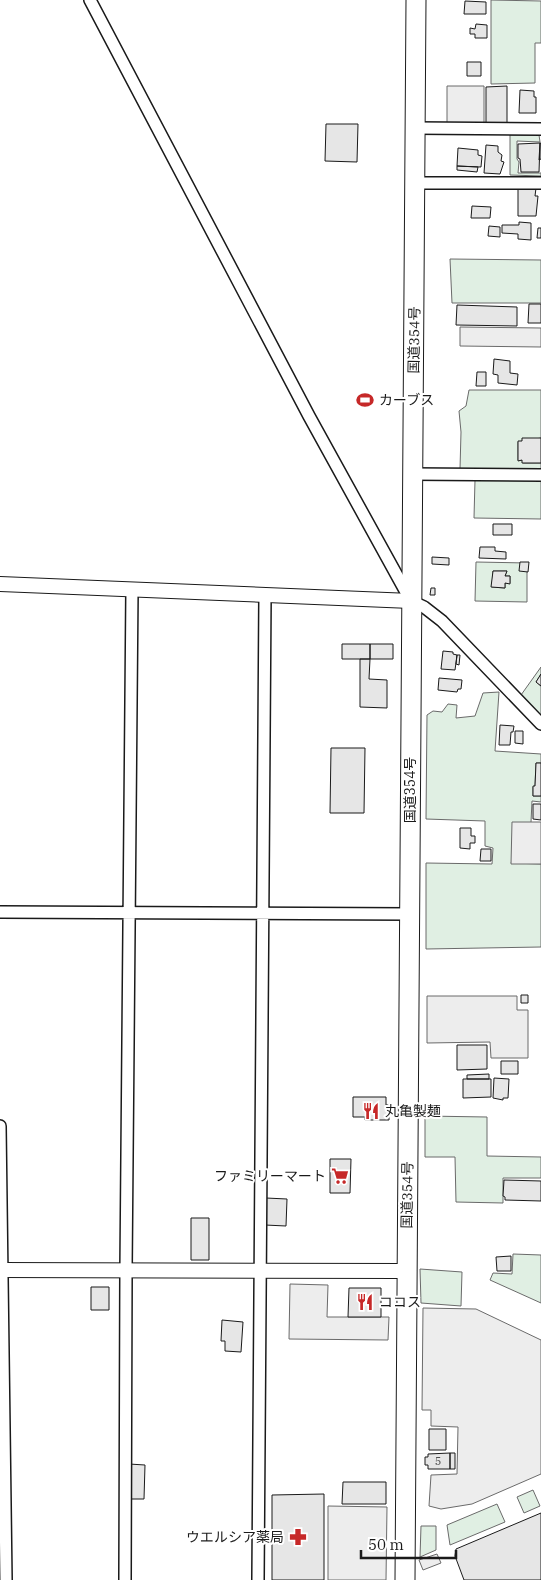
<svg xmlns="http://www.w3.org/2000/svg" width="541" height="1580" font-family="'IBM Plex Serif','Noto Sans JP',serif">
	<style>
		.green { fill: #e0efe3; stroke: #6a6a6a; fill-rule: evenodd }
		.parking { fill: #ededed; stroke: #6a6a6a }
		.building { fill: #e6e6e6; stroke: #1a1a1a }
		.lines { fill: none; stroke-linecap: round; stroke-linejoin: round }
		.minor-casing { stroke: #1a1a1a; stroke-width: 14 }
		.tertiary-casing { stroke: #1a1a1a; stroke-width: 16 }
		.trunk-casing { stroke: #1a1a1a; stroke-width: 21 }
		.minor { stroke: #fff; stroke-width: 11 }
		.tertiary { stroke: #fff; stroke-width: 14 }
		.trunk { stroke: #fff; stroke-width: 19 }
		.labels { text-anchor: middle; stroke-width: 4; stroke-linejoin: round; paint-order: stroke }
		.number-label { font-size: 11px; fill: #4d4d4d }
		.street-label { font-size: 14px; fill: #1a1a1a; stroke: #fff }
		.poi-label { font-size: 14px; fill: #1a1a1a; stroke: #fff; text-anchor: start }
	</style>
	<rect width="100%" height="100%" fill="#fff"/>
	<path class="green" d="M491 0 541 1V43H535V83L491 84Z
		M510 135H539L540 142 517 141V159L519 162 518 173H541V176L510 175Z
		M450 259 541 260V303H452Z
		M469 390H541V438L518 442V460H522L523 463H541V470L460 469 461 432 459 411 466 406Z
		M475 480H541V519L474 518Z
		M476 562 527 563V602L475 601ZM493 571H507L505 576H510V583H505V588L492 587Z
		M541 667V674L536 682 541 686V716L521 695Z
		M499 692 495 751 541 754V763H536L535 786 533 787V796H541V802L532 801 531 822 511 863 541 864V947L426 949V863L492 864 493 848 485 846V821L426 819 427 715 433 711 442 712 448 704 457 705 456 718 475 716 483 693Z
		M425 1116 487 1117V1156L541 1157V1178H503V1203L456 1202 455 1157H425Z
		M513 1254 541 1255V1303L490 1280 493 1273 512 1274Z
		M420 1269 462 1272 461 1306 421 1303Z
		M533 1490 540 1506 524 1513 517 1497Z
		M497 1504 505 1522 450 1545 447 1525Z
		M421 1526H436V1550L420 1557Z"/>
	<path class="parking" d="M447 86H484V123H447Z
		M460 327 541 328V347L460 346Z
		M512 822H541V864H511Z
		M427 996H517V1010H528V1058H491L490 1042 427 1043Z
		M290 1284 328 1285 327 1317H389L388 1340 289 1339Z
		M423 1308 476 1309 541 1340V1474L472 1504 441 1509 429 1506 431 1475 457 1474 458 1427 431 1426V1410H422Z
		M328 1506 387 1507 386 1580H328Z
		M437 1554 441 1563 423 1570 419 1560Z"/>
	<path class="building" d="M465 1 486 2V14H464Z
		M476 24 487 25V38H475V34H470V28L475 29Z
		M467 62H481V76H467Z
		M507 86V124H486V87Z
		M520 90 534 91V97H536V113H519Z
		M326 124H358L357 162 325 161Z
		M540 143 539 172H521L520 159 518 158V144Z
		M540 143H541V159L539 160Z
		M486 145 498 146V152L502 155 501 161 504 162 500 174 484 173Z
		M458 148 478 150V155L482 156 481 167 457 166Z
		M457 166 478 167 477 172 457 170Z
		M518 186 536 188 535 196H538L536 216H518Z
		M472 206 491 207 490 218H471Z
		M519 222 531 223V240L518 239V234L502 233V225H519Z
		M489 226 500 227V237L488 236Z
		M538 228H541V238H537Z
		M529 304H541V323H528Z
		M457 305 517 307V326L456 325Z
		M494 359 510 361V373L518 374 517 385 498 383V375L493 374Z
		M477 372H486V386H476Z
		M522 438H541V463H522V460L518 461V441H522Z
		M493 524H512V535H493Z
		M480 547H495V551L506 552V559L479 558Z
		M432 557 449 558V565L432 564Z
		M520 562H529L528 572 519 571Z
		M493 571H507L505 576H510V584L505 583V588L491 587Z
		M431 588H435V595H430Z
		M342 644H370V659H342Z
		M370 644H393V659H370Z
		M443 651 453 652V654L457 655 455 670 441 669Z
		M457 655H460L459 665 456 664Z
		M360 659H370L369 679 387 680V708L360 707Z
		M541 674V686L536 682Z
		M439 678 462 680 461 689H458L457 692 438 690Z
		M500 725 514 726 513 732H511L510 745H499Z
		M515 731H523V744L515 743Z
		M331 748H365L364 813H330Z
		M536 763H541V796H533V786H535Z
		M533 804H541V820L533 819Z
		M460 828H471V836H475V843H470V849L460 848Z
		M481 849H491V861H480Z
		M521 995H528V1003H521Z
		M457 1045H487V1069L457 1070Z
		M501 1061H518V1074H501Z
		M489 1074V1079H467V1075Z
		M494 1078 509 1079 508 1098H503V1100L493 1098Z
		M463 1079H491V1097L463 1098Z
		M353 1097H386V1105H389V1120H365V1117H353Z
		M330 1159H351L350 1193H330Z
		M504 1180 541 1181V1201L505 1200V1197L503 1196Z
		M266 1198 287 1199 286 1226 265 1225Z
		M191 1218H209V1260H191Z
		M511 1256V1271H497L496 1257Z
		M91 1287H109V1310H91Z
		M349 1288H381V1317H348Z
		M222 1320 243 1322 241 1352 225 1351V1341H221Z
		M429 1429H446V1450H429Z
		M450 1453V1469H428V1465H425V1457H428V1454Z
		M450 1453H455V1469H450Z
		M129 1464 145 1465 144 1499H128Z
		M343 1482H386V1504H342Z
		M324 1494V1580H272V1495Z
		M541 1513V1580H464L455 1556 456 1549Z"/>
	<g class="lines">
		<g class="minor-casing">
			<path id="minor" d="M90 0 309 416 411 601 424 607 442 621 541 724
				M415 128 541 129
				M415 183H541
				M412 474 541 475
				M0 912 409 914
				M0 1126 6 1580
				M125 1580 126 1270 132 589
				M258 1580 265 595"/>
		</g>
		<g class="tertiary-casing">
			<path id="tertiary" d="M0 584 411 601
				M0 1270 406 1271"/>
		</g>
		<g class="trunk-casing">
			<path id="trunk" d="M405 1580 416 0"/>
		</g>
		<use href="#minor" class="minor"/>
		<use href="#tertiary" class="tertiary"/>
		<use href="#trunk" class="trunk"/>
	</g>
	<defs>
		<g id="stadium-bare" transform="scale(1.35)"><path d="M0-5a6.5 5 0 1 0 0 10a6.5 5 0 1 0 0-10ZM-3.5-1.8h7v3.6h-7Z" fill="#c62828" stroke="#fff" stroke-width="2.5" paint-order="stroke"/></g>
		<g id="restaurant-bare" transform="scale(1.35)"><path d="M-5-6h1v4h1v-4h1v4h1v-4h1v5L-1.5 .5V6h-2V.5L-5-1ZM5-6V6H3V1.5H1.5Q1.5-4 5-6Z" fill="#c62828" stroke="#fff" stroke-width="2.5" paint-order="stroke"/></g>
		<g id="supermarket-bare" transform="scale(1.35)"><path d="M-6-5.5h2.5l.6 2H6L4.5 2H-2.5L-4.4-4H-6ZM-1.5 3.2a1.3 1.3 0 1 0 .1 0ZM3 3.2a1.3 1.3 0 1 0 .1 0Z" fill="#c62828" stroke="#fff" stroke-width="2.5" paint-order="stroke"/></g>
		<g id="pharmacy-bare" transform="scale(1.35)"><path d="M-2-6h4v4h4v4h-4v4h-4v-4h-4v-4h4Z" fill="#c62828" stroke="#fff" stroke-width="2.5" paint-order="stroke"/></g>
	</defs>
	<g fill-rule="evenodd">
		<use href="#stadium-bare" x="365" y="400"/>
		<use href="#restaurant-bare" x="371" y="1111"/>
		<use href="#supermarket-bare" x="340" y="1176"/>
		<use href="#restaurant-bare" x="365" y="1302"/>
		<use href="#pharmacy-bare" x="298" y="1537"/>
	</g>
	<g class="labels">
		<g class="number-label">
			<text x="438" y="1465">5</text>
		</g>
		<g class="street-label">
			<text transform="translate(414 340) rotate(-89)" y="5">国道354号</text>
			<text transform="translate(410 790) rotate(-90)" y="5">国道354号</text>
			<text transform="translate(407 1195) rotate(-89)" y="5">国道354号</text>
		</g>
		<g class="poi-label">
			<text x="379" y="405">カーブス</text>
			<text x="385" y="1116">丸亀製麺</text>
			<text x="326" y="1181" text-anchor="end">ファミリーマート</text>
			<text x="379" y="1307">ココス</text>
			<text x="284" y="1542" text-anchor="end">ウエルシア薬局</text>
		</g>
	</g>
	<path d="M361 1550v8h95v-8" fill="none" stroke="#1a1a1a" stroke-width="2.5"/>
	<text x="368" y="1550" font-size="15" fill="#1a1a1a" stroke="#ffffff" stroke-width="4" paint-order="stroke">50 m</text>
</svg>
